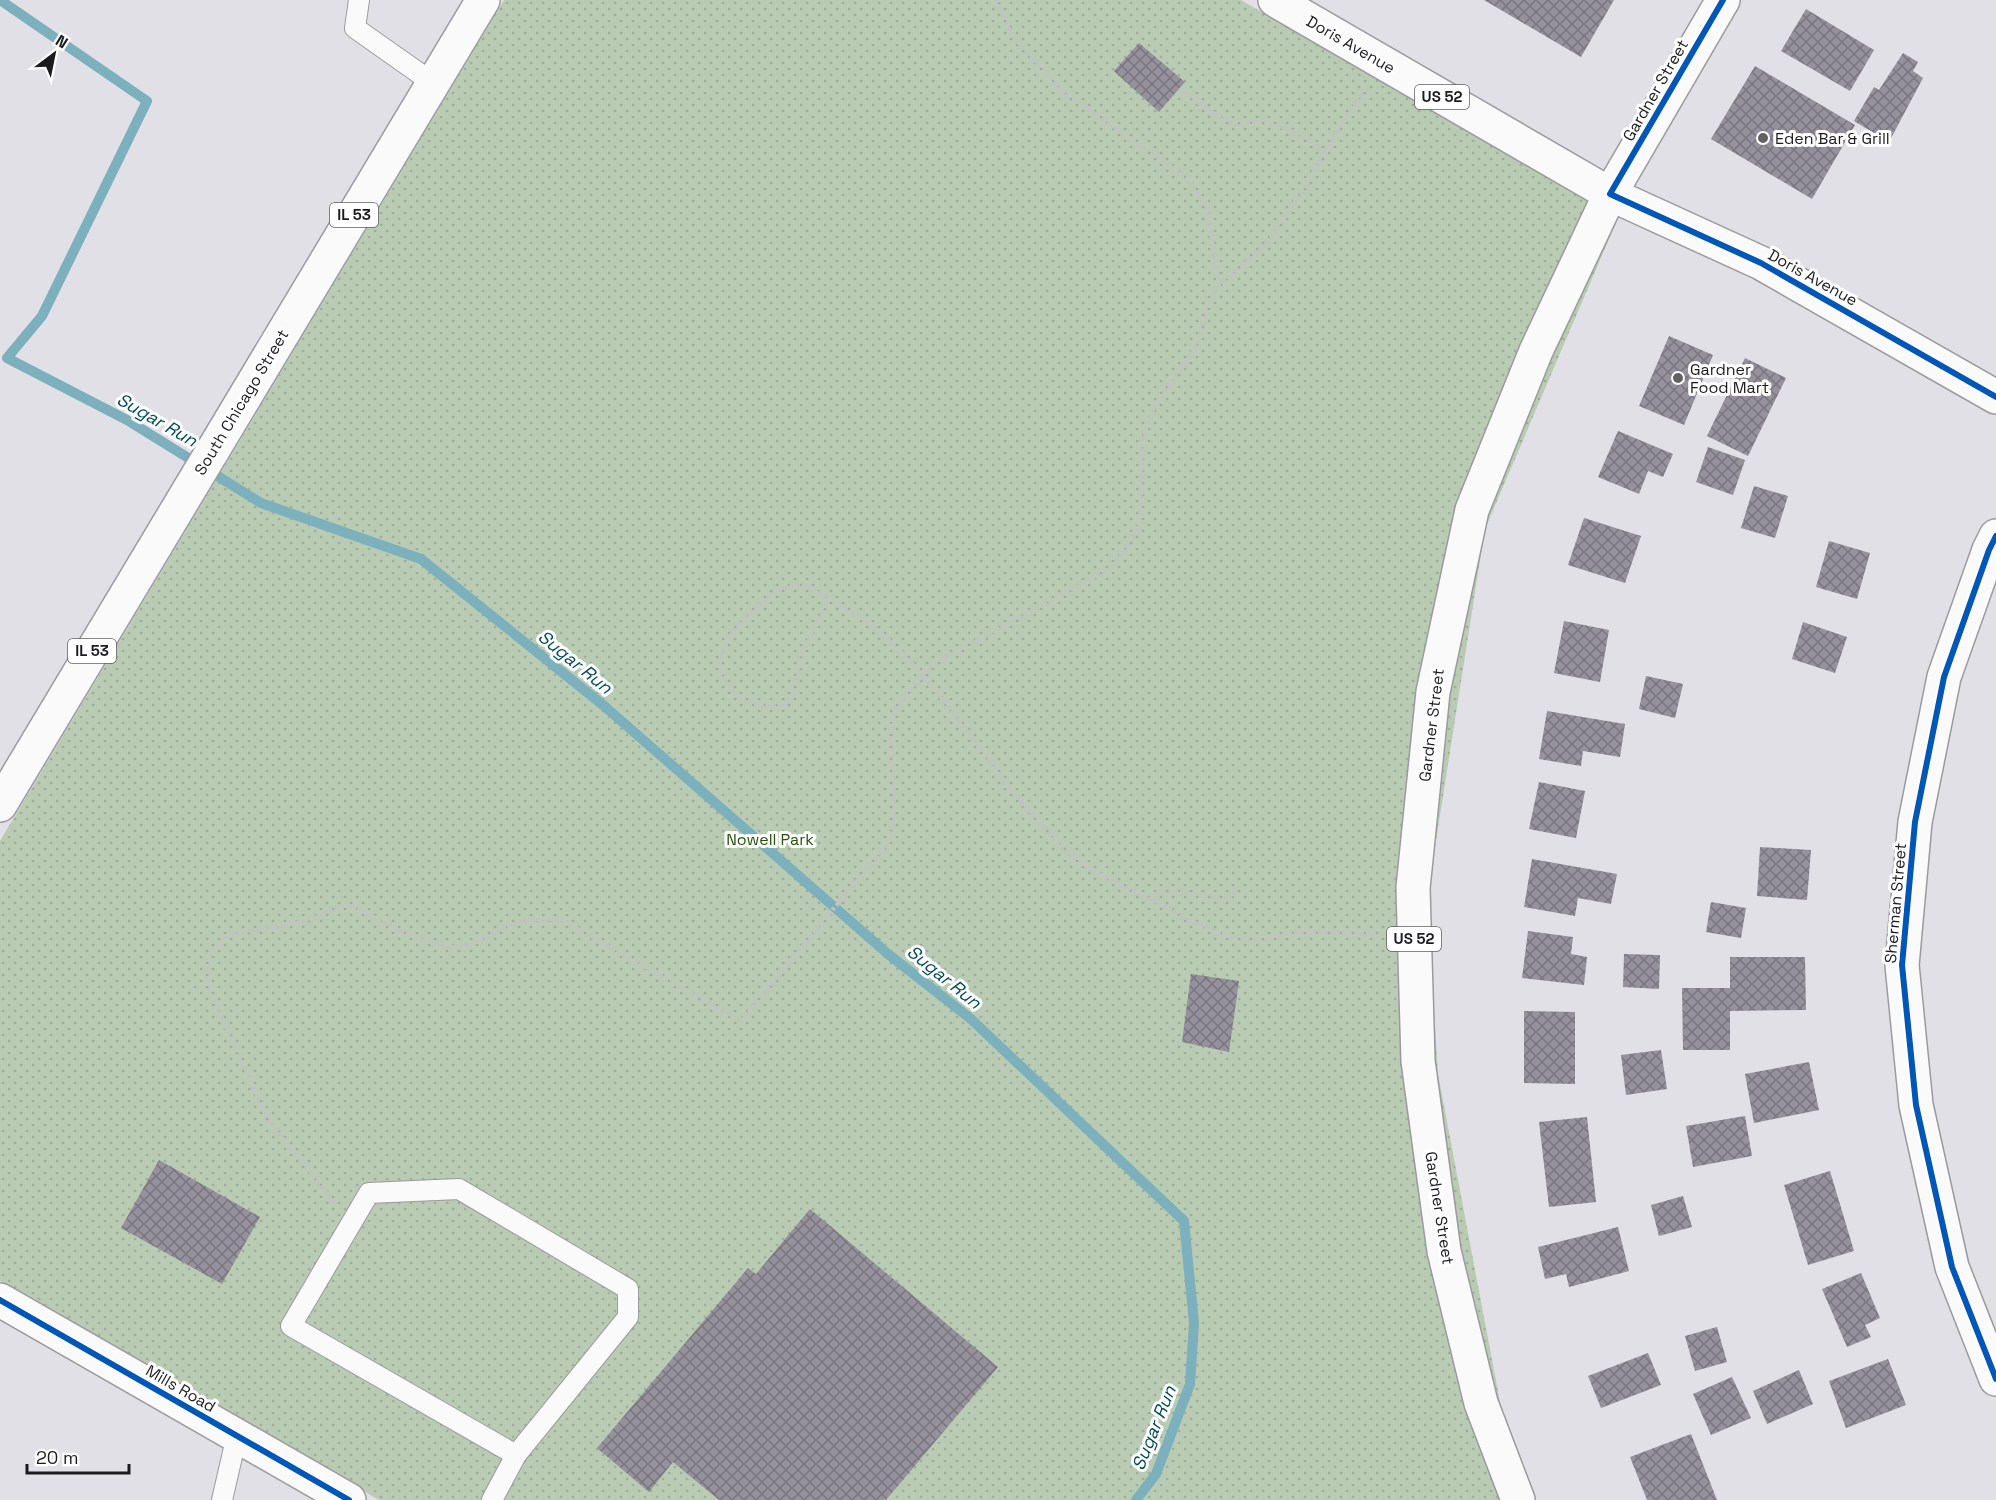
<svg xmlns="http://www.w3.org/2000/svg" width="1996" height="1500" font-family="'Space Grotesk',sans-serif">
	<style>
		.park { fill: url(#park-dots) }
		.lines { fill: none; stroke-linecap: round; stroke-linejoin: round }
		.stream { stroke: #7bb0bc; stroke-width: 10 }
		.building { fill: url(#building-cross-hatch) }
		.service-casing { stroke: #9b9a9e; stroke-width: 22 }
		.minor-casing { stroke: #9b9a9e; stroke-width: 36 }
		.tertiary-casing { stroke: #9b9a9e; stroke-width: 36 }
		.primary-casing { stroke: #9b9a9e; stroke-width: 36 }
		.path { stroke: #c2c2c4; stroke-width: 4; stroke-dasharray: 3 3; stroke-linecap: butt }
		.service { stroke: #fbfafb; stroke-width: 20 }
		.minor { stroke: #fbfafb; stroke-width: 33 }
		.tertiary { stroke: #fbfafb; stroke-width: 33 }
		.primary { stroke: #fbfafb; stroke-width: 33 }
		.cycleway-casing { stroke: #fff; stroke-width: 10 }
		.cycleway { stroke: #0057b8; stroke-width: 6 }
		.poi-dot { fill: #616065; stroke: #fff; stroke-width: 2 }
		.labels { text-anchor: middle; stroke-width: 6; stroke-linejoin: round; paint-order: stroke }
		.shield { fill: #fff; stroke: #605f62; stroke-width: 1.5 }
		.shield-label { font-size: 15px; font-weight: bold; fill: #1c1b1f }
		.street-label { font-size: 16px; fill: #1c1b1f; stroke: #fff }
		.poi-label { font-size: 16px; fill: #1c1b1f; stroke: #fff; text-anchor: start }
		.park-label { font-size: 16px; fill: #26520d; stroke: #fff }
		.water-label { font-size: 18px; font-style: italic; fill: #034b56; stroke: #fff }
	</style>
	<defs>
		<pattern id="park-dots" width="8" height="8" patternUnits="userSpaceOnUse" patternTransform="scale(1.5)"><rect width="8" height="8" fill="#b9cbb3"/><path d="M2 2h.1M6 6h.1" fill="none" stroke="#9eae9a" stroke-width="1.8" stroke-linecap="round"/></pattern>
		<pattern id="building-cross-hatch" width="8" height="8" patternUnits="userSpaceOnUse" patternTransform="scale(1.5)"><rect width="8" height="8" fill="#95919d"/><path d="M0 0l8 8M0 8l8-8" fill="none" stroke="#79767f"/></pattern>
	</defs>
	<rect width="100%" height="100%" fill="#e2e0e7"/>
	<path class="park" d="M504 0H1241L1618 218 1485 529 1427 898 1438 1074 1503 1418 1536 1500H379L0 1281V841Z"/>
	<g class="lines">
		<path class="stream" d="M0 0 147 101 42 316 7 358 127 420 261 503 421 559 603 705 888 954 971 1019 1184 1221 1194 1323 1190 1384 1156 1474 1136 1500"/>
	</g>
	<path class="building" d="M1484 0H1614L1581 57Z
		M1806 9 1874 50 1850 91 1781 51Z
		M1139 43 1185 82 1159 112 1114 71Z
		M1903 53 1918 62 1913 71 1923 78 1889 142 1854 121 1874 87 1879 90Z
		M1755 66 1855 125 1812 199 1711 139Z
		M1669 336 1713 355 1684 425 1639 406Z
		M1745 358 1786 378 1748 456 1707 436Z
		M1618 431 1673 454 1663 477 1648 471 1639 494 1598 477Z
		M1708 447 1745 460 1733 495 1696 482Z
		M1754 486 1788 496 1775 538 1741 528Z
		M1584 518 1641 536 1625 583 1568 565Z
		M1829 541 1870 553 1857 599 1816 587Z
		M1564 621 1609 630 1600 682 1554 673Z
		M1803 622 1847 637 1835 673 1792 659Z
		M1646 676 1683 684 1675 718 1639 709Z
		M1547 711 1625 724 1620 757 1583 751 1581 766 1539 759Z
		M1539 782 1585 791 1576 838 1529 829Z
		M1760 847 1811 850 1807 900 1757 896Z
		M1532 859 1617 874 1611 904 1578 898 1575 916 1524 907Z
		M1711 902 1746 908 1741 938 1706 932Z
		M1528 931 1573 937 1571 954 1587 957 1584 985 1522 978Z
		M1624 954 1660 955 1659 989 1623 987Z
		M1730 957H1805L1806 1010 1730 1011V1050H1683L1682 988H1730Z
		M1191 974 1239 981 1229 1052 1182 1042Z
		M1524 1011 1575 1012V1084L1524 1083Z
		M1661 1050 1667 1089 1626 1095 1621 1055Z
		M1809 1062 1819 1110 1754 1123 1745 1074Z
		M1745 1116 1752 1156 1693 1167 1686 1126Z
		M1587 1117 1596 1202 1549 1207 1539 1122Z
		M159 1160 260 1217 222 1284 121 1228Z
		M1830 1171 1854 1251 1808 1265 1784 1185Z
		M1683 1196 1692 1227 1659 1236 1651 1205Z
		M810 1209 998 1367 886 1500H719L673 1462 649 1492 597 1448 748 1268 756 1274Z
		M1618 1227 1629 1271 1569 1287 1566 1274 1545 1279 1538 1247Z
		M1861 1273 1880 1318 1865 1325 1871 1337 1847 1347 1822 1289Z
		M1717 1327 1727 1362 1695 1371 1685 1336Z
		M1648 1353 1661 1385 1601 1408 1588 1376Z
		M1888 1359 1906 1405 1846 1428 1829 1381Z
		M1799 1370 1813 1404 1767 1424 1753 1391Z
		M1732 1377 1751 1418 1711 1435 1693 1394Z
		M1691 1434 1717 1500H1647L1630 1457Z"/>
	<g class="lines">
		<g class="service-casing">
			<path id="service" d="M359 0 355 28 433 83
				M222 1500 237 1435
				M492 1500 516 1455 628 1317V1289L459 1189 369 1193 291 1326 516 1455"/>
		</g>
		<g class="minor-casing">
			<path id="minor" d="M1723 0 1610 194 1761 263 1996 397
				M1996 536 1989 550 1944 677 1915 822 1902 965 1916 1105 1952 1267 1996 1379"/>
		</g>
		<g class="tertiary-casing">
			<path id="tertiary" d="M0 1300 349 1500"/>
		</g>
		<g class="primary-casing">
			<path id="primary" d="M1275 0 1610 194 1536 351 1472 510 1433 692 1413 888 1418 1061 1444 1251 1481 1403 1518 1500
				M0 805 483 0"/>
		</g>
		<path class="path" d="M997 0 1013 37 1065 93 1190 180 1207 209 1219 286
			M1179 89 1208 110 1237 125 1263 120 1298 133 1324 152
			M829 600 802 652 794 695 782 706H763L731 693C728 684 720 672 720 663 719 635 780 574 808 587 830 598 871 623 888 639 960 706 1004 799 1080 861 1101 878 1140 894 1164 906 1191 921 1224 940 1256 941 1268 942 1280 934 1292 933 1322 930 1352 933 1382 935
			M1151 900 1157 890 1232 899 1234 892
			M334 1202 268 1119 210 993C196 923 250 935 296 923 314 918 331 910 348 904 378 918 433 953 465 946 474 944 483 938 491 934 516 922 535 917 562 920L728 1014 737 1018 745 1016 887 844 894 823 891 728 897 705 933 663 1108 570C1163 512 1127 479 1150 418 1160 390 1187 368 1198 341 1204 326 1203 306 1213 293 1228 272 1253 261 1269 240 1299 199 1324 152 1351 109L1366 91"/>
		<use href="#service" class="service"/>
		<use href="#minor" class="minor"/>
		<use href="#tertiary" class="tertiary"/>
		<use href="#primary" class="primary"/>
		<g class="cycleway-casing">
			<path id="cycleway" d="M1723 0 1610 194 1761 263 1996 397
				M1996 536 1989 550 1944 677 1915 822 1902 965 1916 1105 1952 1267 1996 1379
				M0 1300 349 1500"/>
		</g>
		<use href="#cycleway" class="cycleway"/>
	</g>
	<g class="poi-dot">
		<circle cx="1763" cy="138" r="6"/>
		<circle cx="1678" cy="378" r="6"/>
	</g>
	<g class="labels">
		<g class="shield">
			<rect x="1415" y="85" width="54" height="24" rx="4.5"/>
			<rect x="330" y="203" width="48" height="24" rx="4.5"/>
			<rect x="68" y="639" width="48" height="24" rx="4.5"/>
			<rect x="1387" y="927" width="54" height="24" rx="4.5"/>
		</g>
		<g class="shield-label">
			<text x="1442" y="102">US 52</text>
			<text x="354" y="220">IL 53</text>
			<text x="92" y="656">IL 53</text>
			<text x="1414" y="944">US 52</text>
		</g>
		<g class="street-label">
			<text transform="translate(1351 44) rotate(30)" y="6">Doris Avenue</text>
			<text transform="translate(1655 90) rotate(-60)" y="6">Gardner Street</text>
			<text transform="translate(1813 277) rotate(29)" y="6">Doris Avenue</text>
			<text transform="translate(241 402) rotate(-59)" y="6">South Chicago Street</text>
			<text transform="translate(1431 725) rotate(-83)" y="6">Gardner Street</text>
			<text transform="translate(1895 903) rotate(-85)" y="6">Sherman Street</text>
			<text transform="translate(1440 1208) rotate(81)" y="6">Gardner Street</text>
			<text transform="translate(181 1388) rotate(30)" y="6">Mills Road</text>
		</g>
		<g class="poi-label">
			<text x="1775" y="144">Eden Bar &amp; Grill</text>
			<text x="1690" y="375">Gardner<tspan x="1690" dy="18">Food Mart</tspan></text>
		</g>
		<g class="park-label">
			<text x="770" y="845">Nowell Park</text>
		</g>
		<g class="water-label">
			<text transform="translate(157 420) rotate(30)" y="6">Sugar Run</text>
			<text transform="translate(575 662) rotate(39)" y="6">Sugar Run</text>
			<text transform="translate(944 977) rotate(39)" y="6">Sugar Run</text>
			<text transform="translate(1154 1428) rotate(-68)" y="6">Sugar Run</text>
		</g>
	</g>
	<g transform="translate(54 54) rotate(32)" stroke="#ffffff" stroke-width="4.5" paint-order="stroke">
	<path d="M0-4.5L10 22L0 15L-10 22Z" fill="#1c1b1f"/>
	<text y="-9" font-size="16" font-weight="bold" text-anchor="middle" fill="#1c1b1f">N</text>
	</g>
	<path d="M27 1464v9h102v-9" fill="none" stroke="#1c1b1f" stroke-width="3"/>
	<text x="36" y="1464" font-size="18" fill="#1c1b1f" stroke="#ffffff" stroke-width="4.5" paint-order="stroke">20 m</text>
</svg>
